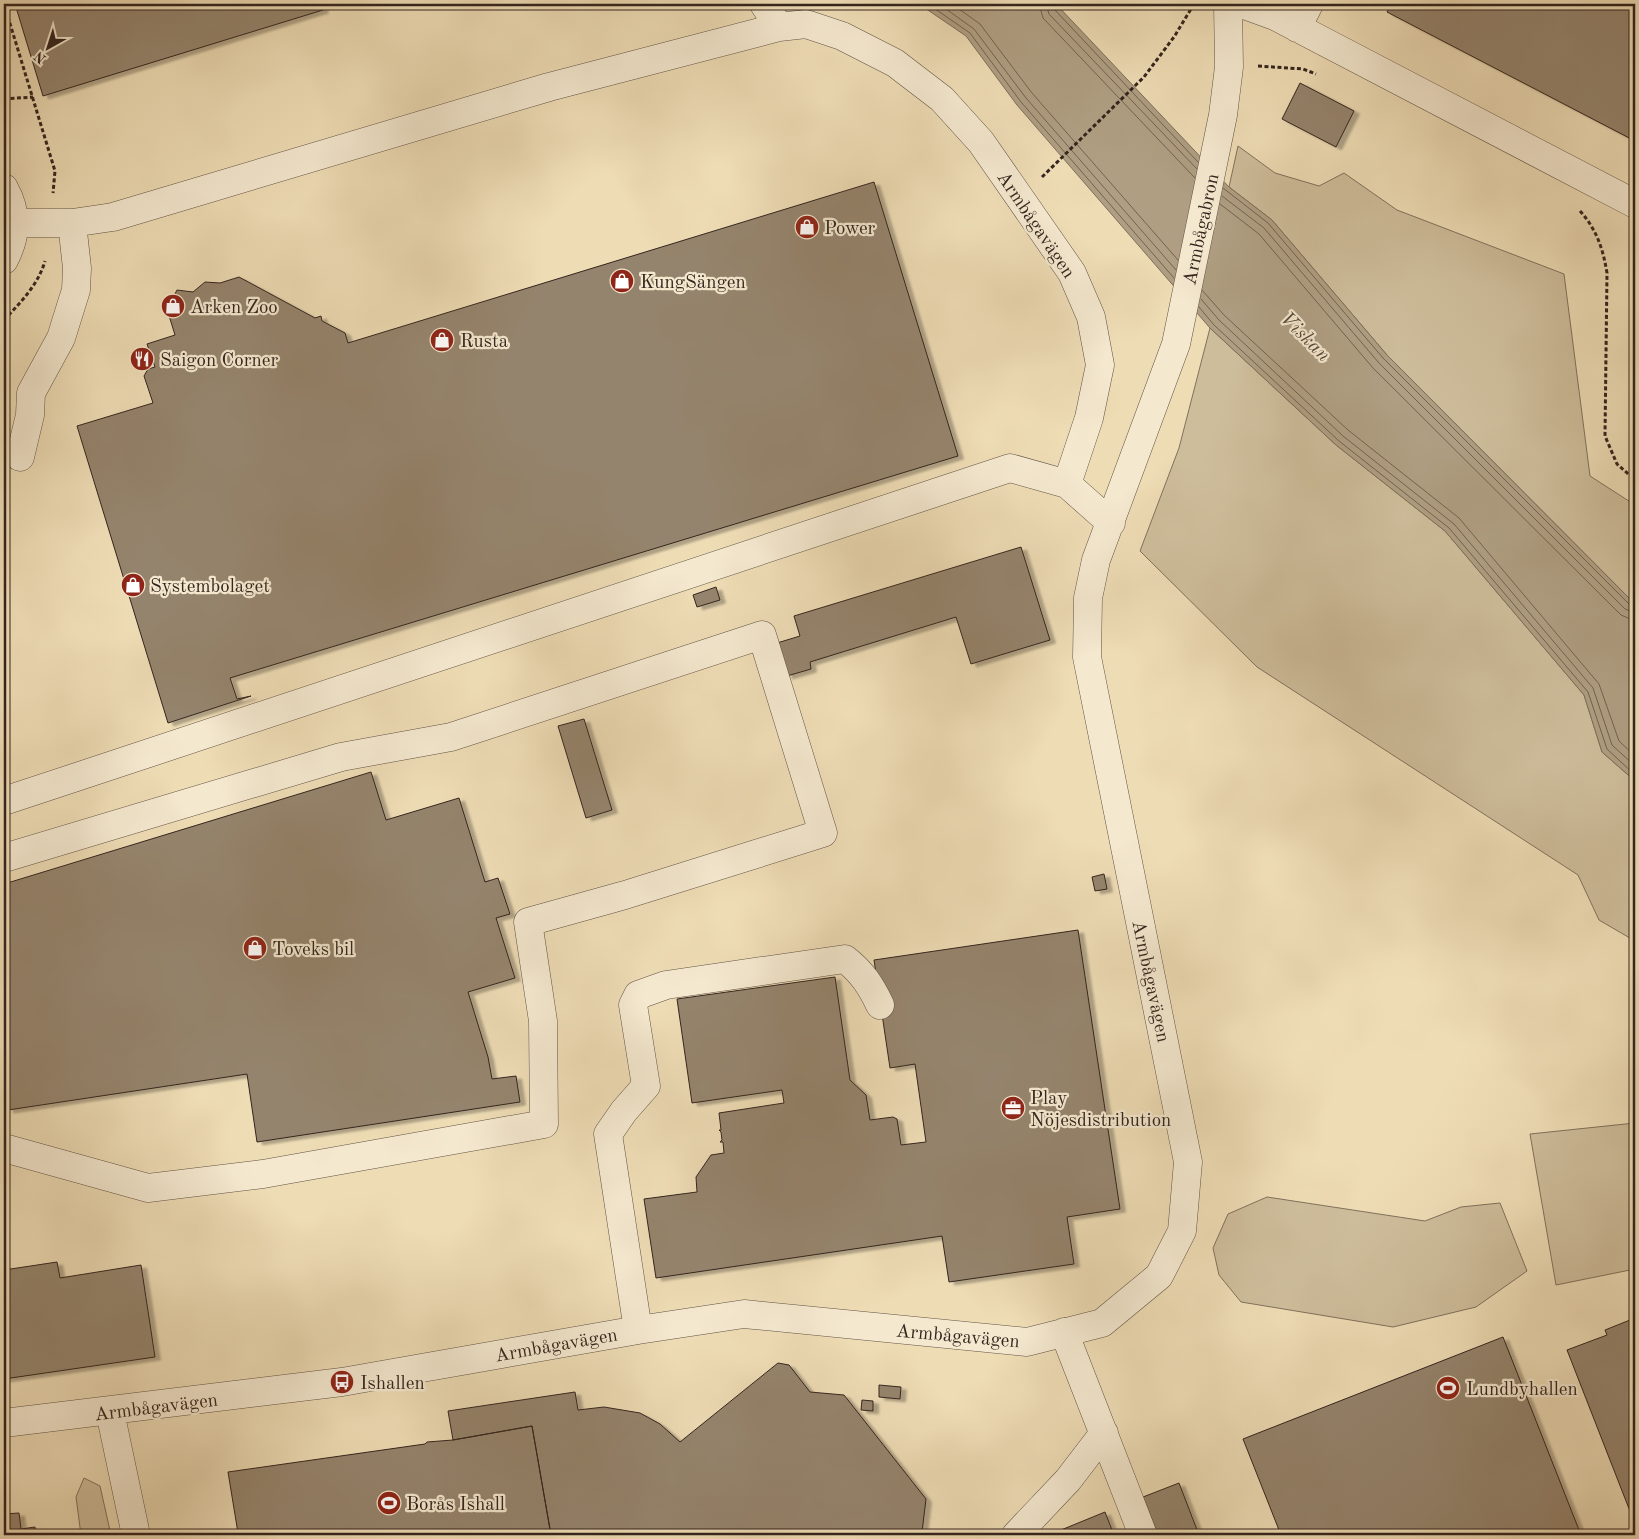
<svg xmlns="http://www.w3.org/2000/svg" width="1639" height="1539" font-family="'Old Standard TT',serif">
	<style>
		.green { fill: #cebd9b; stroke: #81715c }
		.water { fill: #af9e82; stroke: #7e6e5a }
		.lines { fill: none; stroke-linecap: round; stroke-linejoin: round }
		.shore { stroke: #726250; stroke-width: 1 }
		.building { fill: #95846d; stroke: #34251e; filter: url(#shadow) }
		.minor-casing { stroke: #625344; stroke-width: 29 }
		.path { stroke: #34251e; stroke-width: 3; stroke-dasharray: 4 2.5; stroke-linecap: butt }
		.minor { stroke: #f4e8cf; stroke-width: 28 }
		.labels { text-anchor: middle; stroke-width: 4.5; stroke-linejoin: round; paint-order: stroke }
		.street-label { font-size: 19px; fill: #34251e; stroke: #f4e8cf }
		.poi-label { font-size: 19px; fill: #34251e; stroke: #f4e8cf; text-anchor: start }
		.water-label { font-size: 20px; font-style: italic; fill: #59493c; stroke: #f4e8cf }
	</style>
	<defs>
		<filter id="shadow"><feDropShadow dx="5.5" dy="3" stdDeviation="1" flood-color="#0004"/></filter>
	</defs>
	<rect width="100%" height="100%" fill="#eedcb5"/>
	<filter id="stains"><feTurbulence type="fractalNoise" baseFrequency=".004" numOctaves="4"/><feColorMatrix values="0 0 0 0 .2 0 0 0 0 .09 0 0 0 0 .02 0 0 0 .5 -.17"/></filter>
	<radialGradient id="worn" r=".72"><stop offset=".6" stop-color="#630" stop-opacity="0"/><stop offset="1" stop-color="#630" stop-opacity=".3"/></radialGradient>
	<path class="green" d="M1238 146 1275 173 1319 186 1344 173 1397 210 1564 274 1590 476 1635 505V604L1387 355 1272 220 1229 187Z
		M1210 328 1336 445 1445 531 1584 695 1602 752 1635 781V941L1599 920 1578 875 1257 667 1140 551 1179 448Z
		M1635 1123V1269L1556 1285 1530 1134Z
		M1267 1197 1425 1221 1461 1207 1500 1203 1527 1271 1476 1307 1393 1327 1241 1302 1219 1275 1213 1248 1228 1214Z
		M84 1478 100 1486 111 1535H81L76 1497Z"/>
	<path class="water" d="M919 4H1056L1229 187 1272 220 1387 355 1635 604V781L1602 752 1584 695 1445 531 1336 445 1210 328 1017 105 966 36Z"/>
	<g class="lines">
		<path class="shore" d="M928 4 970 33 1021 102 1174 278
			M939 4 974 29 1026 98 1176 270
			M952 4 980 24 1032 93 1178 260
			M1039 4 1043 18 1195 178
			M1046 4 1049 14 1197 169
			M1052 4 1054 9 1198 162
			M1223 188 1268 223 1383 358 1630 605 1635 607
			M1222 196 1264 228 1379 363 1625 609 1635 613
			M1220 204 1259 234 1373 368 1621 615 1635 621
			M1202 290 1224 315 1348 430 1459 518 1599 684 1619 741 1635 756
			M1201 299 1219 320 1343 436 1454 524 1593 688 1612 745 1635 766
			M1199 307 1214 325 1339 441 1449 528 1588 692 1607 749 1635 775"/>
	</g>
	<path class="building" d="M15 4H321L323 10 43 96Z
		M1392 4H1635V141L1387 12Z
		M1300 83 1354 111 1336 147 1282 119Z
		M874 182 958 456 230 678 237 699 251 696 168 723 77 426 153 403 144 376 148 369 155 367 147 344 175 335 167 309 177 290 193 292 205 282 220 283 239 277 315 318 321 316 322 321 345 333 348 343Z
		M1021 547 1050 640 971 664 956 617 810 662 811 669 787 676 777 643 800 636 794 616Z
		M716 587 720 600 697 607 693 595Z
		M584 719 612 810 586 818 558 726Z
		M371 772 386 820 459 798 485 882 498 878 510 914 496 918 515 978 468 992 488 1057 492 1079 516 1076 520 1102 257 1142 247 1074 8 1110 4 1080V884Z
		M1104 874 1107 889 1095 891 1092 877Z
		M1078 930 1120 1209 1067 1217 1074 1264 949 1282 942 1236 656 1278 644 1199 697 1192 696 1177 711 1155 724 1153 723 1142H720L722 1140 721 1132 719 1130H721L719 1113 784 1103 782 1090 692 1103 677 999 835 977 850 1080 866 1095 870 1120 893 1117 897 1119 901 1145 926 1142 915 1064 890 1068 874 960Z
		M57 1262 60 1278 141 1265 155 1357 4 1379V1270Z
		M1635 1318V1524L1567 1350 1607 1335 1605 1330Z
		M1503 1337 1581 1535H1281L1243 1439Z
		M778 1363 789 1365 810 1392 844 1395 926 1499 922 1532 918 1535H551L532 1426 453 1440 448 1411 575 1392 578 1410 604 1407 640 1413 660 1424 680 1442Z
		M879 1385 901 1387 900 1399 879 1397Z
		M862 1400 873 1401V1411L861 1410Z
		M532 1426 551 1535H222L238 1533 228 1472 425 1444 427 1442 453 1440Z
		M1179 1483 1199 1535H1158L1143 1497Z
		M1105 1512 1114 1535H1063L1061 1530Z
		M19 1513 21 1529 35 1527 37 1535H4V1514Z"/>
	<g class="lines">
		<g class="minor-casing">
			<path id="minor" d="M764 4 779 27
				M1242 4 1275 16 1635 204
				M1297 28 1309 4
				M4 188C18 213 17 235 4 260
				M15 223H72L113 217 549 87 779 27 806 24 842 36 895 63 942 99 981 142 1072 273 1091 317 1100 365 1089 418 1067 484 1111 523
				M20 457 30 415 31 393 61 338 76 290 77 268 72 223
				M4 801 1010 468 1067 484
				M4 858 341 757 451 737 762 635 823 833 625 895 528 922 543 1021 544 1124 263 1174 148 1188 4 1148
				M638 1330 608 1134 624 1111 646 1086 633 1005 638 995 666 985 845 959C862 972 871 986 880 1005
				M1064 1332 1143 1535
				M110 1412 136 1535
				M4 1423 342 1382 638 1330 744 1314 1027 1342 1102 1323 1159 1276 1182 1231 1188 1162 1087 657 1088 598 1096 560 1176 344 1223 115 1229 67 1228 4
				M1016 1535 1068 1480 1104 1433"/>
		</g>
		<path class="path" d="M4 4 55 171 53 193
			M1258 66 1303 69 1316 74
			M4 99 33 97
			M1042 177 1144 77 1174 37 1194 4
			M1580 211C1597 230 1603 249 1607 273L1605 436 1617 464 1635 480
			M4 320C21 302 38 285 45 261"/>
		<use href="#minor" class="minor"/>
	</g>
	<defs>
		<g id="shop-disc" transform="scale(1.25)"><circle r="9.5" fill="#8f2418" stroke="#f4e8cf"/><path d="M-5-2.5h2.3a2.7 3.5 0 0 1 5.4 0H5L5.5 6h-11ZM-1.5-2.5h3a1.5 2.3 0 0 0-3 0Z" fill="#fff"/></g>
		<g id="restaurant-disc" transform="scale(1.25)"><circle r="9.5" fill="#8f2418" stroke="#f4e8cf"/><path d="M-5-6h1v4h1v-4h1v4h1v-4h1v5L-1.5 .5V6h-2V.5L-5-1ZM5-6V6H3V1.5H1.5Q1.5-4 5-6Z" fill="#fff"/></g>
		<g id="office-disc" transform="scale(1.25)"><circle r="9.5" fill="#8f2418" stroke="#f4e8cf"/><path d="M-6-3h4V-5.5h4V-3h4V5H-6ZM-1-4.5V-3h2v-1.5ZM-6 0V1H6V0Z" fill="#fff"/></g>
		<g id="bus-disc" transform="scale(1.25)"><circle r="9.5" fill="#8f2418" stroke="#f4e8cf"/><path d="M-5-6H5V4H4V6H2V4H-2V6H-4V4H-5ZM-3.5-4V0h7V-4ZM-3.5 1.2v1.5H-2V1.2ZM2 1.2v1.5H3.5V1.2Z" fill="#fff"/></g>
		<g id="stadium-disc" transform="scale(1.25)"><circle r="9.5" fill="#8f2418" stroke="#f4e8cf"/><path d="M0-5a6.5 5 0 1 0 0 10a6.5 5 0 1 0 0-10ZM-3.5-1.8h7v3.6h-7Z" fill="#fff"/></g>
	</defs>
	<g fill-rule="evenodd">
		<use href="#shop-disc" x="807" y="227"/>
		<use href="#shop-disc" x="622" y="281"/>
		<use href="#shop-disc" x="173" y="306"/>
		<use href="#shop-disc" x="442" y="340"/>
		<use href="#restaurant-disc" x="142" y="359"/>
		<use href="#shop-disc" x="133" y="585"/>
		<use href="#shop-disc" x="255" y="948"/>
		<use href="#office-disc" x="1013" y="1108"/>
		<use href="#bus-disc" x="342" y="1382"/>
		<use href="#stadium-disc" x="1448" y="1388"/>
		<use href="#stadium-disc" x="389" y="1503"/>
	</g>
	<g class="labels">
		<g class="street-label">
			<text transform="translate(1037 224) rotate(56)" y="7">Armbågavägen</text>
			<text transform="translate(1200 229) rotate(-78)" y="7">Armbågabron</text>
			<text transform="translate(1152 981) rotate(78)" y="7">Armbågavägen</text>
			<text transform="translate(958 1335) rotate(5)" y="7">Armbågavägen</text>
			<text transform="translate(556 1344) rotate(-10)" y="7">Armbågavägen</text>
			<text transform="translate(156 1406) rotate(-7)" y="7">Armbågavägen</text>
		</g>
		<g class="poi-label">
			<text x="824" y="234">Power</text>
			<text x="640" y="288">KungSängen</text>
			<text x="190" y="313">Arken Zoo</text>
			<text x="460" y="347">Rusta</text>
			<text x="160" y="366">Saigon Corner</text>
			<text x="150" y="592">Systembolaget</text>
			<text x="272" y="955">Toveks bil</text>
			<text x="1030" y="1104">Play<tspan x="1030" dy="22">Nöjesdistribution</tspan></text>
			<text x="360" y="1389">Ishallen</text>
			<text x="1466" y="1395">Lundbyhallen</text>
			<text x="406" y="1510">Borås Ishall</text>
		</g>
		<g class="water-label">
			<text transform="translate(1306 336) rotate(45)" y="7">Viskan</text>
		</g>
	</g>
	<rect width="1639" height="1539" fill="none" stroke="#eedcb5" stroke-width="20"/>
	<rect x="5" y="5" width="1629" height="1529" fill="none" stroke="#34251e" stroke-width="2.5"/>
	<rect x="10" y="10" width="1619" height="1519" fill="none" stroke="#34251e"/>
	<g transform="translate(48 48) rotate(219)" stroke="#f4e8cf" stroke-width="4" paint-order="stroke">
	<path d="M0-4L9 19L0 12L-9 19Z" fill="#34251e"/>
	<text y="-8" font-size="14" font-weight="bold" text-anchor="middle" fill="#34251e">N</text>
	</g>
	<rect width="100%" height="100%" filter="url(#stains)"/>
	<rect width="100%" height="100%" fill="url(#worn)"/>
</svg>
